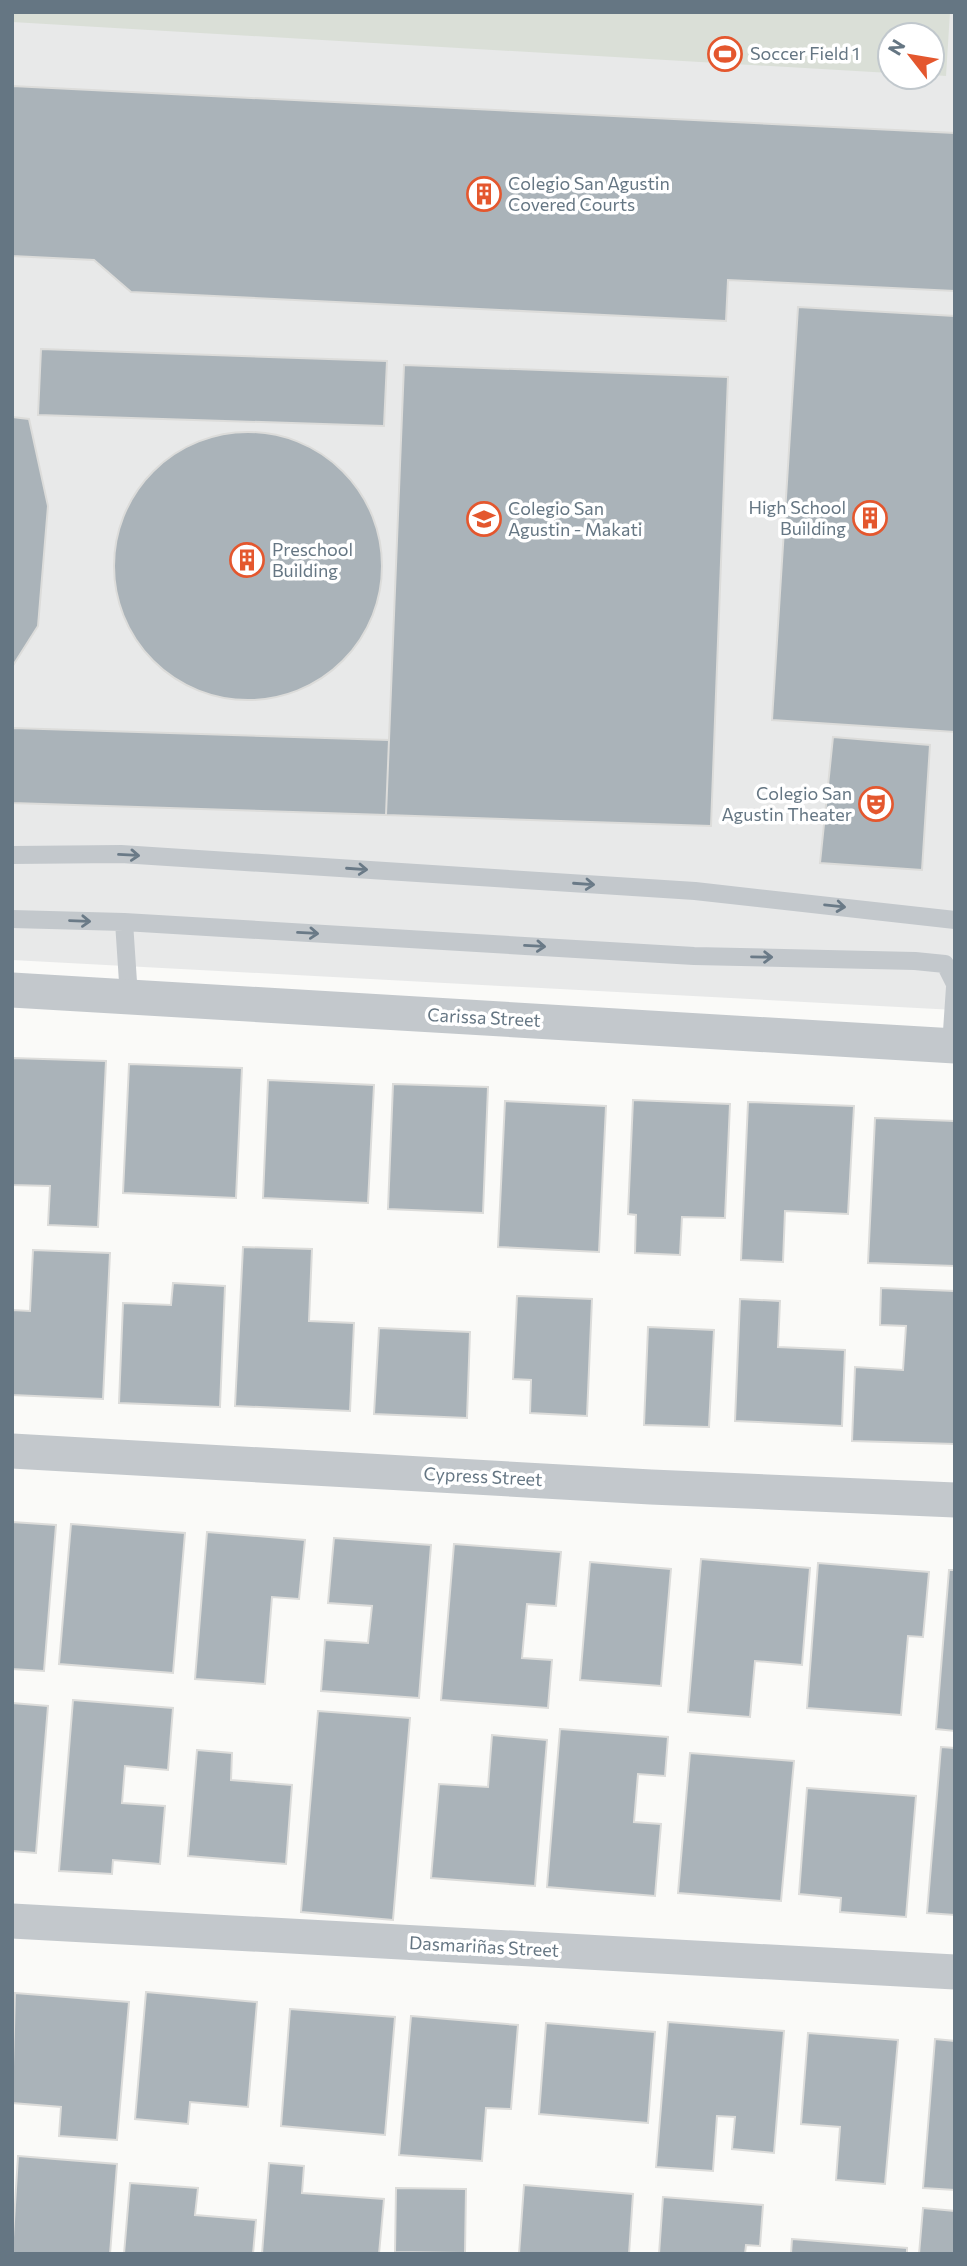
<svg xmlns="http://www.w3.org/2000/svg" width="967" height="2266" font-family="Commissioner,sans-serif">
	<style>
		.built { fill: #e8e9e9; fill-rule: evenodd }
		.pitch { fill: #dadfd7 }
		.building { fill: #aab3b9; stroke: #dcdcda; stroke-width: 2 }
		.lines { fill: none; stroke-linecap: round; stroke-linejoin: round }
		.lane { stroke: #c3c8cc; stroke-width: 18 }
		.street { stroke: #c3c8cc; stroke-width: 35 }
		.oneway { stroke: #6a7a87 }
		.labels { text-anchor: middle; stroke-width: 7; stroke-linejoin: round; paint-order: stroke }
		.poi-label { font-size: 18px; fill: #657683; stroke: #fff; text-anchor: start }
		.street-label { font-size: 18px; fill: #657683; stroke: #fff }
	</style>
	<rect width="100%" height="100%" fill="#fafaf8"/>
	<path class="built" d="M12 12H955V1010L12 960ZM890 35H932V77H890Z"/>
	<path class="pitch" d="M12 12H950L946 76 932 75V35H890V73L12 22Z"/>
	<path class="building" d="M12 86 955 133V291L728 280 726 321 131 292 94 260 12 256Z
		M798 307 955 316V732L772 720Z
		M41 349 387 361 384 426 38 415Z
		M404 365 728 377 711 826 386 815Z
		M12 417 29 419 48 506 38 626 12 667Z
		M114 566a134 134 0 1 1 268 0a134 134 0 1 1-268 0Z
		M12 728 389 740 386 815 12 803Z
		M833 737 930 745 922 870 820 863Z
		M12 1058 106 1061 98 1227 48 1225 50 1186 12 1185Z
		M129 1064 242 1068 236 1198 123 1193Z
		M268 1080 374 1085 368 1203 263 1198Z
		M393 1084 488 1087 483 1213 388 1209Z
		M633 1100 730 1104 725 1218 682 1217 680 1255 635 1253 636 1215 628 1214Z
		M505 1101 606 1106 599 1252 498 1247Z
		M748 1102 854 1106 848 1214 785 1211 783 1262 741 1260Z
		M875 1118 955 1121V1266L868 1263Z
		M243 1247 312 1249 309 1321 354 1323 350 1411 235 1406Z
		M33 1250 110 1253 103 1399 12 1395V1310L30 1311Z
		M173 1283 225 1286 220 1407 119 1403 123 1303 171 1305Z
		M881 1288 955 1291V1444L852 1441 855 1367 903 1370 906 1326 880 1325Z
		M517 1296 592 1299 587 1416 530 1413 531 1380 513 1379Z
		M740 1299 780 1301 778 1347 845 1350 842 1426 735 1421Z
		M648 1327 714 1330 709 1427 644 1425Z
		M379 1328 470 1332 467 1418 374 1414Z
		M12 1522 56 1525 44 1671 12 1669Z
		M71 1524 185 1533 173 1673 59 1664Z
		M207 1532 305 1540 299 1599 272 1597 265 1684 195 1679Z
		M334 1538 431 1545 419 1698 321 1691 325 1640 368 1643 372 1606 328 1603Z
		M454 1544 561 1552 556 1606 527 1604 522 1658 552 1660 548 1708 441 1700Z
		M701 1559 810 1568 802 1665 755 1661 750 1717 688 1712Z
		M590 1562 671 1569 661 1686 580 1680Z
		M818 1563 929 1572 923 1637 908 1636 901 1715 807 1708Z
		M949 1570H955V1731L936 1729Z
		M73 1700 173 1708 168 1770 125 1766 122 1803 165 1806 160 1864 113 1860 112 1874 59 1871Z
		M12 1703 48 1706 36 1853 12 1851Z
		M318 1711 410 1718 393 1920 301 1912Z
		M560 1729 668 1737 665 1776 638 1774 634 1822 661 1824 655 1896 547 1887Z
		M492 1735 547 1740 535 1886 431 1878 439 1784 488 1787Z
		M941 1747 955 1748V1915L927 1913Z
		M197 1750 232 1753 231 1780 292 1785 286 1864 188 1856Z
		M690 1753 794 1761 781 1901 678 1893Z
		M807 1788 916 1796 906 1917 840 1912 841 1898 799 1894Z
		M146 1992 257 2002 248 2107 190 2102 188 2124 135 2119Z
		M15 1993 129 2002 117 2140 59 2136 61 2107 12 2103Z
		M290 2009 395 2017 385 2135 281 2126Z
		M411 2016 518 2025 511 2109 486 2108 482 2161 399 2155Z
		M668 2022 784 2031 774 2153 732 2149 735 2117 717 2116 713 2171 656 2167Z
		M546 2023 655 2032 648 2123 539 2114Z
		M808 2033 898 2040 885 2184 836 2180 840 2127 801 2124Z
		M935 2039 955 2041V2190L923 2188Z
		M18 2156 117 2164 110 2254H12Z
		M269 2163 304 2166 302 2193 384 2199 379 2254H262Z
		M130 2183 198 2188 195 2215 256 2220 253 2254H124Z
		M524 2185 633 2194 629 2254H519Z
		M396 2188 466 2189 465 2253 395 2252Z
		M663 2197 763 2205 760 2246 746 2245 745 2254H659Z
		M923 2208 955 2211V2254H919Z
		M792 2239 907 2248V2254H791Z"/>
	<g class="lines">
		<path class="lane" d="M12 855 121 854 695 891 955 920
			M12 919 124 922 694 956 915 961 945 964 955 984
			M124 922 129 997
			M951 1046 955 987"/>
		<path class="street" d="M12 990 955 1046
			M12 1451 651 1487 955 1500
			M12 1921 955 1972"/>
	</g>
	<defs><path id="oneway-shaft" d="M-6 0H5M1.5-3L5.5 0L1.5 3" fill="none" stroke-width="1.6" stroke-linecap="round" stroke-linejoin="round" transform="scale(1.75)"/></defs>
	<g class="oneway">
		<use href="#oneway-shaft" transform="translate(129 855) rotate(3)"/>
		<use href="#oneway-shaft" transform="translate(357 869) rotate(4)"/>
		<use href="#oneway-shaft" transform="translate(584 884) rotate(4)"/>
		<use href="#oneway-shaft" transform="translate(835 906) rotate(6)"/>
		<use href="#oneway-shaft" transform="translate(80 921) rotate(2)"/>
		<use href="#oneway-shaft" transform="translate(308 933) rotate(3)"/>
		<use href="#oneway-shaft" transform="translate(535 946) rotate(3)"/>
		<use href="#oneway-shaft" transform="translate(762 957) rotate(1)"/>
	</g>
	<defs>
		<g id="stadium-ring" transform="scale(1.75)"><circle r="9.5" fill="#fff" stroke="#e4572e" stroke-width="1.5"/><path d="M0-5a6.5 5 0 1 0 0 10a6.5 5 0 1 0 0-10ZM-3.5-1.8h7v3.6h-7Z" fill="#e4572e"/></g>
		<g id="building-ring" transform="scale(1.75)"><circle r="9.5" fill="#fff" stroke="#e4572e" stroke-width="1.5"/><path d="M-4-6H4V6H1V3H-1V6H-4ZM-2.5-4.3h1.7v1.8h-1.7ZM.8-4.3h1.7v1.8H.8ZM-2.5-1h1.7V.8h-1.7ZM.8-1h1.7V.8H.8Z" fill="#e4572e"/></g>
		<g id="school-ring" transform="scale(1.75)"><circle r="9.5" fill="#fff" stroke="#e4572e" stroke-width="1.5"/><path d="M0-5L7-2L0 1L-7-2ZM-4 1L0 2.5L4 1V4Q0 6-4 4Z" fill="#e4572e"/></g>
		<g id="theatre-ring" transform="scale(1.75)"><circle r="9.5" fill="#fff" stroke="#e4572e" stroke-width="1.5"/><path d="M-5-5.5Q0-4 5-5.5V0Q5 5 0 6Q-5 5-5 0ZM-3.3-2.5H-1v1.5H-3.3ZM1-2.5H3.3v1.5H1ZM-2.8 1Q0 5.5 2.8 1Z" fill="#e4572e"/></g>
	</defs>
	<g fill-rule="evenodd">
		<use href="#stadium-ring" x="725" y="54"/>
		<use href="#building-ring" x="484" y="194"/>
		<use href="#building-ring" x="870" y="518"/>
		<use href="#school-ring" x="484" y="519"/>
		<use href="#building-ring" x="247" y="560"/>
		<use href="#theatre-ring" x="876" y="804"/>
	</g>
	<g class="labels">
		<g class="poi-label">
			<text x="750" y="60">Soccer Field 1</text>
			<text x="508" y="190">Colegio San Agustin<tspan x="508" dy="21">Covered Courts</tspan></text>
			<text x="846" y="514" text-anchor="end">High School<tspan x="846" dy="21">Building</tspan></text>
			<text x="508" y="515">Colegio San<tspan x="508" dy="21">Agustin - Makati</tspan></text>
			<text x="272" y="556">Preschool<tspan x="272" dy="21">Building</tspan></text>
			<text x="852" y="800" text-anchor="end">Colegio San<tspan x="852" dy="21">Agustin Theater</tspan></text>
		</g>
		<g class="street-label">
			<text transform="translate(484 1018) rotate(3)" y="6">Carissa Street</text>
			<text transform="translate(483 1477) rotate(3)" y="6">Cypress Street</text>
			<text transform="translate(484 1947) rotate(3)" y="6">Dasmariñas Street</text>
		</g>
	</g>
	<rect width="967" height="2266" fill="none" stroke="#657683" stroke-width="28"/>
	<g transform="translate(911 56) rotate(301)"><circle r="33" fill="#ffffff" stroke="#c1c8cd" stroke-width="2"/>
	<path d="M0-5L12 26L0 18L-12 26Z" fill="#e4572e"/>
	<text y="-10" font-size="19" font-weight="bold" text-anchor="middle" fill="#657683">N</text>
	</g>
</svg>
